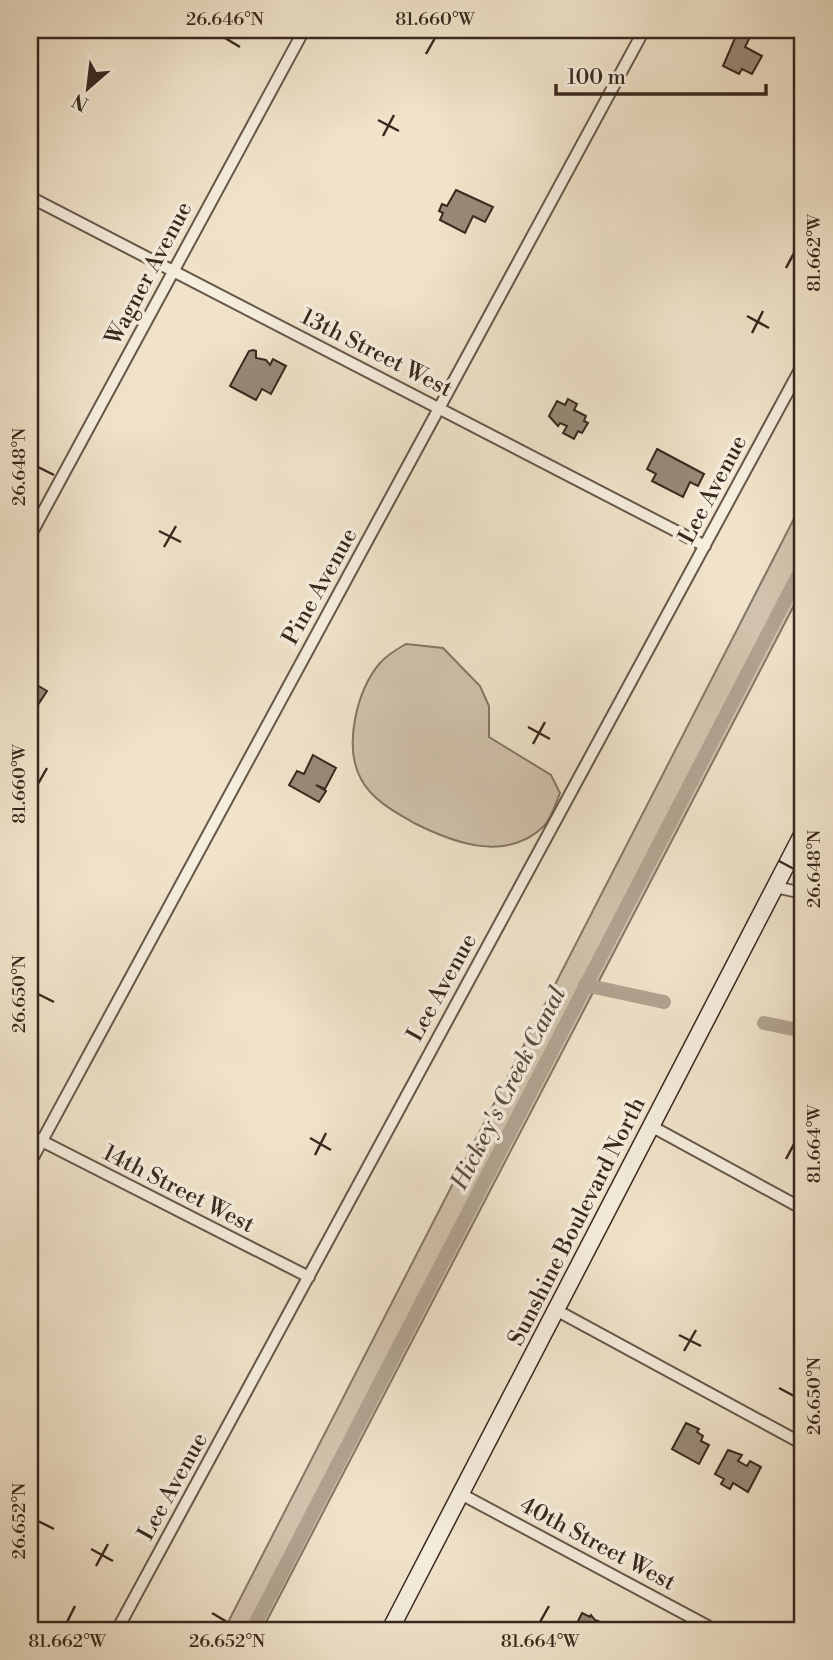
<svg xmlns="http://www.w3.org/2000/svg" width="833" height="1660" font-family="'Libre Bodoni',serif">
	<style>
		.green { fill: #d1c3ad; stroke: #847666; stroke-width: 2 }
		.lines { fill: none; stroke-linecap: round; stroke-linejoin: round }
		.canal { stroke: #b1a390; stroke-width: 14 }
		.building { fill: #988977; stroke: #38281e; stroke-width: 2 }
		.street-casing { stroke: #665749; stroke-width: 14 }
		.secondary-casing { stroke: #38281e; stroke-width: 19 }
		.street { stroke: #f5eddd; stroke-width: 10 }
		.secondary { stroke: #f5eddd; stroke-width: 16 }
		.ticks { fill: none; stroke: #38281e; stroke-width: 2.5 }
		.labels { text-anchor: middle; stroke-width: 7; stroke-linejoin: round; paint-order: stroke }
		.street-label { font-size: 23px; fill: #38281e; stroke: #f5eddd }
		.water-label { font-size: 24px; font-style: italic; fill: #5c4d40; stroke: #f5eddd }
		.neatline { fill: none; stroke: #38281e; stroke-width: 2.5 }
		.ticks-label { font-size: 18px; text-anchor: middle; fill: #38281e }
	</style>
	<rect width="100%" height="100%" fill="#f0e3ca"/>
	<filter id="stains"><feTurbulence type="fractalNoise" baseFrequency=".00286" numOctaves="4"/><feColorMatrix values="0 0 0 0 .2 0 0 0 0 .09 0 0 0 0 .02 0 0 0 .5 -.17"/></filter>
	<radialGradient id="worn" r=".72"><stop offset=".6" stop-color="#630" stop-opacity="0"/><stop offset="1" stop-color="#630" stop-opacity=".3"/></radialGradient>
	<path class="green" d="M803 501V588L262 1630H224Z
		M406 644 443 648 480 686 489 706V737L551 775 560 793C556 803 551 819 544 826 506 863 454 843 414 823 395 812 372 800 361 779 343 746 357 690 380 663 387 655 397 649 406 644Z"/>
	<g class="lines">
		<path class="canal" d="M585 985 664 1002
			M764 1023 803 1031
			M252 1630 803 566"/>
	</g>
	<path class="building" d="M738 31 750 37 745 47 762 56 752 74 742 69 739 74 723 66Z
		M456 190 493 207 485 222 473 216 465 233 440 220 443 213 439 211 442 204 447 206Z
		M253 350 256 351V358L266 360 270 365 273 359 286 366 271 394 262 389 256 400 230 386 249 351Z
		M568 399 577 404 574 410 586 416 584 421 588 423 582 433 578 431 574 439 563 433 567 426 560 423 558 426 549 416 557 401 565 405Z
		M657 449 704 474 698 486 690 482 683 497 652 481 656 474 647 469Z
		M32 682 47 691 30 717V685Z
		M313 755 336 768 325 789 316 785 326 791 319 802 289 785 297 771 304 774Z
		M686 1423 699 1429 697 1432 703 1436 701 1441 709 1445 699 1464 672 1449Z
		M728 1450 742 1455 738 1461 747 1466 750 1461 761 1467 748 1492 733 1483 730 1489 721 1484 724 1479 715 1474Z
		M582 1613 590 1617 591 1615 595 1620 615 1627 613 1630H580L575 1627Z"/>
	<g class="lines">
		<g class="street-casing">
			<path id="street" d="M30 197 705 546
				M30 536 304 30
				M775 887 803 893
				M651 1126 803 1209
				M30 1135 309 1277
				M30 1163 644 30
				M556 1310 803 1444
				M461 1494 715 1630
				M117 1630 803 364"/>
		</g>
		<g class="secondary-casing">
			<path id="secondary" d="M390 1630 803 833"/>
		</g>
		<use href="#street" class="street"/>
		<use href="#secondary" class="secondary"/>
	</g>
	<path class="ticks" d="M225 38 240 47M426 54 435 38M378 120 399 131M383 136 394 115M786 268 794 253M747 316 769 328M752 333 763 311M38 467 54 475M159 531 181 542M164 547 176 526M528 727 550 739M533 744 545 722M38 784 47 768M779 861 794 869M38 994 54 1002M310 1138 331 1150M315 1155 326 1133M786 1159 794 1144M679 1335 701 1346M684 1351 696 1330M779 1388 794 1396M38 1521 54 1529M91 1549 113 1561M96 1566 108 1544M212 1613 227 1622M67 1622 75 1606M540 1622 549 1606"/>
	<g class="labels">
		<g class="street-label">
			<text transform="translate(148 273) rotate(-62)" y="8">Wagner Avenue</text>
			<text transform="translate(377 352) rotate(27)" y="8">13th Street West</text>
			<text transform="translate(712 489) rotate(-62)" y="8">Lee Avenue</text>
			<text transform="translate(319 586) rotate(-61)" y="8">Pine Avenue</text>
			<text transform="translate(441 987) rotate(-61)" y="8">Lee Avenue</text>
			<text transform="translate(179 1188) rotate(27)" y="8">14th Street West</text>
			<text transform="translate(576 1221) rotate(-63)" y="8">Sunshine Boulevard North</text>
			<text transform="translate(172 1486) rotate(-61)" y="8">Lee Avenue</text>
			<text transform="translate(598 1543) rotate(28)" y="8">40th Street West</text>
		</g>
		<g class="water-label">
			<text transform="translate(508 1088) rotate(-63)" y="8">Hickey's Creek Canal</text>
		</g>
	</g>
	<rect width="833" height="1660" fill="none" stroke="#f0e3ca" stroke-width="77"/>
	<g transform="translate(88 88) rotate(208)" stroke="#f5eddd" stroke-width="5" paint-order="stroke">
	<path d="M0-5L12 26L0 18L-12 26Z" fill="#38281e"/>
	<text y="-10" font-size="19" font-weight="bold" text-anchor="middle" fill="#38281e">N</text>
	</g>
	<path d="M556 84v10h210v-10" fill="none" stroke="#38281e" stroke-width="3.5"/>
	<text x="567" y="84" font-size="21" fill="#38281e" stroke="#f5eddd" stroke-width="5" paint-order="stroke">100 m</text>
	<rect x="38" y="38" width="756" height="1584" class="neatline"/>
	<g class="ticks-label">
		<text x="225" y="25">26.646°N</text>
		<text x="435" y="25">81.660°W</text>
		<text transform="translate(814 253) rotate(-90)" y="6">81.662°W</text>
		<text transform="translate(19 467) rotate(-90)" y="6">26.648°N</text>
		<text transform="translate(19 784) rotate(-90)" y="6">81.660°W</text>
		<text transform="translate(814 869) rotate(-90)" y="6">26.648°N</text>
		<text transform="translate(19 994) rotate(-90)" y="6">26.650°N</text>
		<text transform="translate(814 1144) rotate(-90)" y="6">81.664°W</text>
		<text transform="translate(814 1396) rotate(-90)" y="6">26.650°N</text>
		<text transform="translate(19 1521) rotate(-90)" y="6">26.652°N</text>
		<text x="67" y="1647">81.662°W</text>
		<text x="227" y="1647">26.652°N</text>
		<text x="540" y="1647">81.664°W</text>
	</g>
	<rect width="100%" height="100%" filter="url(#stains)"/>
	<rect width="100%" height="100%" fill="url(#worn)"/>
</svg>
